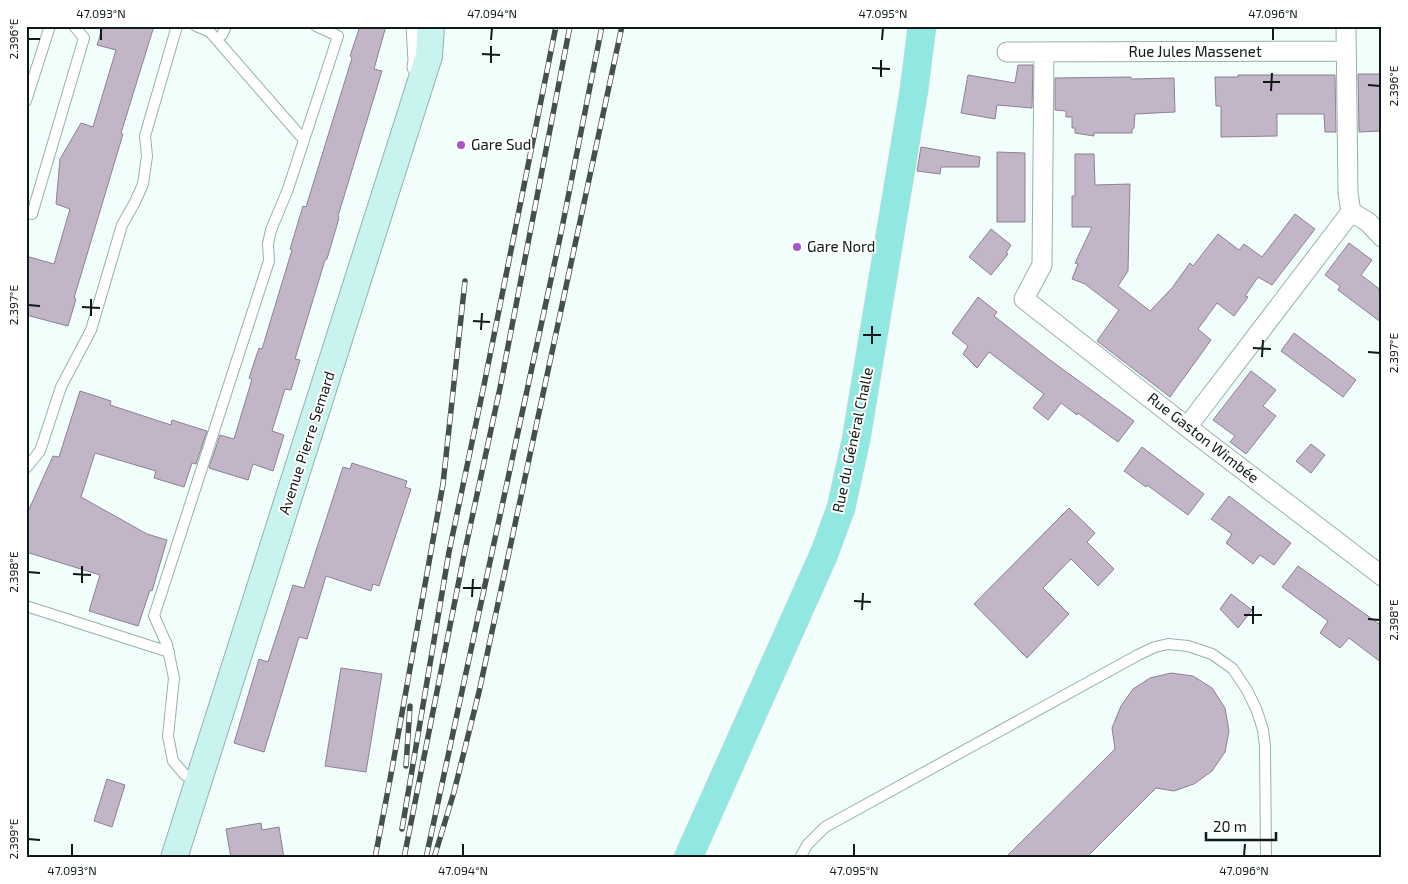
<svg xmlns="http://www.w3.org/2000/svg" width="1408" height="884" font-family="'Exo 2',sans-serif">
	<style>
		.building { fill: #c3b5c8; stroke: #8d8092 }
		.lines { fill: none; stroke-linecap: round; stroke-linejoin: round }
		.service-casing { stroke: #95b1ad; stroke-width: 12 }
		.minor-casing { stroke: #95b1ad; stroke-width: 21 }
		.secondary-casing { stroke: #95b1ad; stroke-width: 28 }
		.primary-casing { stroke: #d9dada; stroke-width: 29 }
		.service { stroke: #fff; stroke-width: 10 }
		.minor { stroke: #fff; stroke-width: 19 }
		.secondary { stroke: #c8f3ef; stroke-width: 26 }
		.primary { stroke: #91e8e0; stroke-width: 28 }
		.rail-casing { stroke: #45504e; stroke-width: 5.5 }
		.rail { stroke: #fff; stroke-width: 4; stroke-dasharray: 11; stroke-linecap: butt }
		.ticks { fill: none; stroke: #0f1a18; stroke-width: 2 }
		.poi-dot { fill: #a754c4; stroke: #fff; stroke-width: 2 }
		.labels { text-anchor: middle; stroke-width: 4; stroke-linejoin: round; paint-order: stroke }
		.street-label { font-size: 15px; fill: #0f1a18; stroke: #fff }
		.poi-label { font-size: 15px; fill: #0f1a18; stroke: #fff; text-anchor: start }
		.neatline { fill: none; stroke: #0f1a18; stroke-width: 2 }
		.ticks-label { font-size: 12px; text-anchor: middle; fill: #0f1a18 }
	</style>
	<rect width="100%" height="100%" fill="#f2fefc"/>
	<path class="building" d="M103 26H154L121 133 123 134 74 298 76 299 68 326 26 315V256L54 264 70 209 56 204 60 159 81 123 93 127 116 50 97 45Z
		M360 26H386L374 69 382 71 338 216 339 218 327 259 325 260 295 359 300 360 291 390 285 389 272 431 284 435 273 471 253 464 248 480 209 468 220 435 234 439 252 379 249 378 259 348 262 349 292 250 290 249 303 206 306 207 352 58 350 56Z
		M1018 65H1033L1032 108 997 105 995 119 961 113 968 75 1015 83Z
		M1358 74H1382V131L1359 132Z
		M1238 75H1335L1336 132H1325L1324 114H1277V136L1221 137V106H1216L1215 77H1238Z
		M1131 77V79L1174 78 1175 112 1135 114 1134 128 1132 129V133H1094V136L1075 133V128H1072V117H1066V111L1055 110V78Z
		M921 147 980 157 979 167H941L940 174 917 171Z
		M997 152 1025 153V222H997Z
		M1075 154H1094L1095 185 1130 184 1128 271 1118 286 1150 311 1172 288 1190 263 1193 266 1218 234 1239 250 1244 244 1262 257 1295 214 1315 229 1272 285 1258 277 1245 296 1248 297 1234 316 1217 303 1198 329 1211 340 1170 397 1097 341 1119 310 1085 284 1072 279 1078 264 1075 263 1092 227H1072V196H1075Z
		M991 229 1011 245 1006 253 1008 254 991 275 969 257Z
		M1349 243 1372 260 1361 275 1382 291V323L1338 290 1340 286 1325 275Z
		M978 297 997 312 994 316 1050 360 1134 421 1118 442 1078 413 1077 415 1061 403 1048 420 1033 408 1044 394 989 352 977 368 963 354 968 346 952 333Z
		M1294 333 1356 380 1343 397 1281 351Z
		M1251 371 1276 390 1263 406 1276 416 1246 454 1230 442 1235 436 1213 420Z
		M80 391 111 401 110 405 171 425 172 420 207 431 196 464 192 463 184 487 154 478 156 471 95 453 81 497 147 534 167 540 152 591 150 590 138 626 89 611 100 575 26 552V516L53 456 59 457Z
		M1311 444 1325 455 1311 473 1296 461Z
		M1142 447 1204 494 1188 515 1147 485 1146 487 1124 471Z
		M352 463 407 481 405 487 411 489 379 586 373 584 371 591 326 576 307 639 299 637 264 752 234 743 259 659 268 662 293 585 304 588 343 467 350 469Z
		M1229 496 1291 543 1274 565 1260 555 1253 564 1226 543 1232 534 1211 519Z
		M1069 508 1095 533 1087 542 1114 569 1098 586 1071 559 1043 588 1069 614 1027 658 974 604Z
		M1298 566 1382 626V663L1349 638 1340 648 1320 633 1328 621 1282 587Z
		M1231 594 1252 610 1238 628 1220 609Z
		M341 668 382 674 366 772 325 766Z
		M1171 673 1193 676 1212 688 1225 708 1229 731 1225 752 1212 771 1194 784 1174 791 1156 788 1086 858H1005L1115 749 1112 728 1121 706 1133 689 1150 678Z
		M107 779 125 785 112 827 94 821Z
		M261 823 262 830 279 827 284 858H231L226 829Z"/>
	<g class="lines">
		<g class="service-casing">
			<path id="service" d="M196 26 210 32 304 140
				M222 35 226 26
				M26 101 50 26
				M26 212 32 214 84 38 74 26
				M26 468 40 451 61 387 91 330 122 225 135 202 143 184 147 156 145 136 177 26
				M26 606 169 652
				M198 781 185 775 173 761 168 736 174 678 167 645 154 616 269 261 268 244 271 230 288 189 338 36 316 26
				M800 858 807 845 825 827 1138 655 1155 647 1168 644 1188 646 1212 654 1233 669 1247 690 1257 711 1263 730 1265 746 1266 858"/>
		</g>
		<g class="minor-casing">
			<path id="minor" d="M416 26 418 61 417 67
				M1346 26 1348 193 1351 212 1368 222 1382 237
				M1007 52 1346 51
				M1044 52 1042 265 1024 299 1187 427 1382 576
				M1187 427 1351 212"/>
		</g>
		<g class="secondary-casing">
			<path id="secondary" d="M174 858 429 56 431 26"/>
		</g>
		<g class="primary-casing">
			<path id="primary" d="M688 858 824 554 841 508 856 440 914 90 922 26"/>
		</g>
		<use href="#service" class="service"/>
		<use href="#minor" class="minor"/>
		<use href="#secondary" class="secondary"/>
		<use href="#primary" class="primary"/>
		<g class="rail-casing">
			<path id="rail" d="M406 766 410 706
				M402 829 449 552 484 385 556 26
				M375 858 392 769 443 484 465 281
				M404 858 464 555 500 388 570 26
				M426 858 561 233 602 26
				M434 858 454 792 479 692 622 26"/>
		</g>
		<use href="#rail" class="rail"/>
	</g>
	<path class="ticks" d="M28 39H40M101 40V28M491 40 492 28M882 40 883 28M1273 40V28M482 54 500 55M491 63V46M872 68 890 69M881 77V60M1263 82H1280M1368 85 1380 86M1271 91 1272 73M28 305 40 306M82 307 100 308M91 316V299M473 321 490 322M481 330 482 313M863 335H881M872 344V326M1253 348 1271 349M1368 352 1380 353M1262 357 1263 340M28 572 40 573M73 574 91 575M82 583V566M463 588H481M472 597 473 579M854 601 871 602M862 610 863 593M1244 615H1262M1368 619 1380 620M1253 624V606M28 839 40 840M72 856V844M463 856V844M854 856V844M1244 856 1245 844"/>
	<g class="poi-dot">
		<circle cx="461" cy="145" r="5"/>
		<circle cx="797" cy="247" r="5"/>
	</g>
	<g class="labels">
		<g class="street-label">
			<text x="1195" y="57">Rue Jules Massenet</text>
			<text transform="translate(1203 438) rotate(38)" y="5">Rue Gaston Wimbée</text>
			<text transform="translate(853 440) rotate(-78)" y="5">Rue du Général Challe</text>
			<text transform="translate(307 443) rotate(-72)" y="5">Avenue Pierre Semard</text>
		</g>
		<g class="poi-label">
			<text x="471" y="150">Gare Sud</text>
			<text x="807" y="252">Gare Nord</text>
		</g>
	</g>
	<rect width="1408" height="884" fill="none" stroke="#ffffff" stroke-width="55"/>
	<path d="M1206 832v8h70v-8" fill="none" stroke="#0f1a18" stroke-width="2.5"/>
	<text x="1213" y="832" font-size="15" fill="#0f1a18" stroke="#ffffff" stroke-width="4" paint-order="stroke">20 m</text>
	<rect x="28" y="28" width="1352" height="828" class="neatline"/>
	<g class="ticks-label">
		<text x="101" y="18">47.093°N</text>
		<text x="492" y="18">47.094°N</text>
		<text x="883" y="18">47.095°N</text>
		<text x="1273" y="18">47.096°N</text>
		<text transform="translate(14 39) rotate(-90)" y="4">2.396°E</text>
		<text transform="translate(1394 86) rotate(-90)" y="4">2.396°E</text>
		<text transform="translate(14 305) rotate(-90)" y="4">2.397°E</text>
		<text transform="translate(1394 353) rotate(-90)" y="4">2.397°E</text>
		<text transform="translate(14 572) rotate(-90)" y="4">2.398°E</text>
		<text transform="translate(1394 620) rotate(-90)" y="4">2.398°E</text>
		<text transform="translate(14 839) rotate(-90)" y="4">2.399°E</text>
		<text x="72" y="875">47.093°N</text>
		<text x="463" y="875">47.094°N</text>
		<text x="854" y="875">47.095°N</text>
		<text x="1244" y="875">47.096°N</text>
	</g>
</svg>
